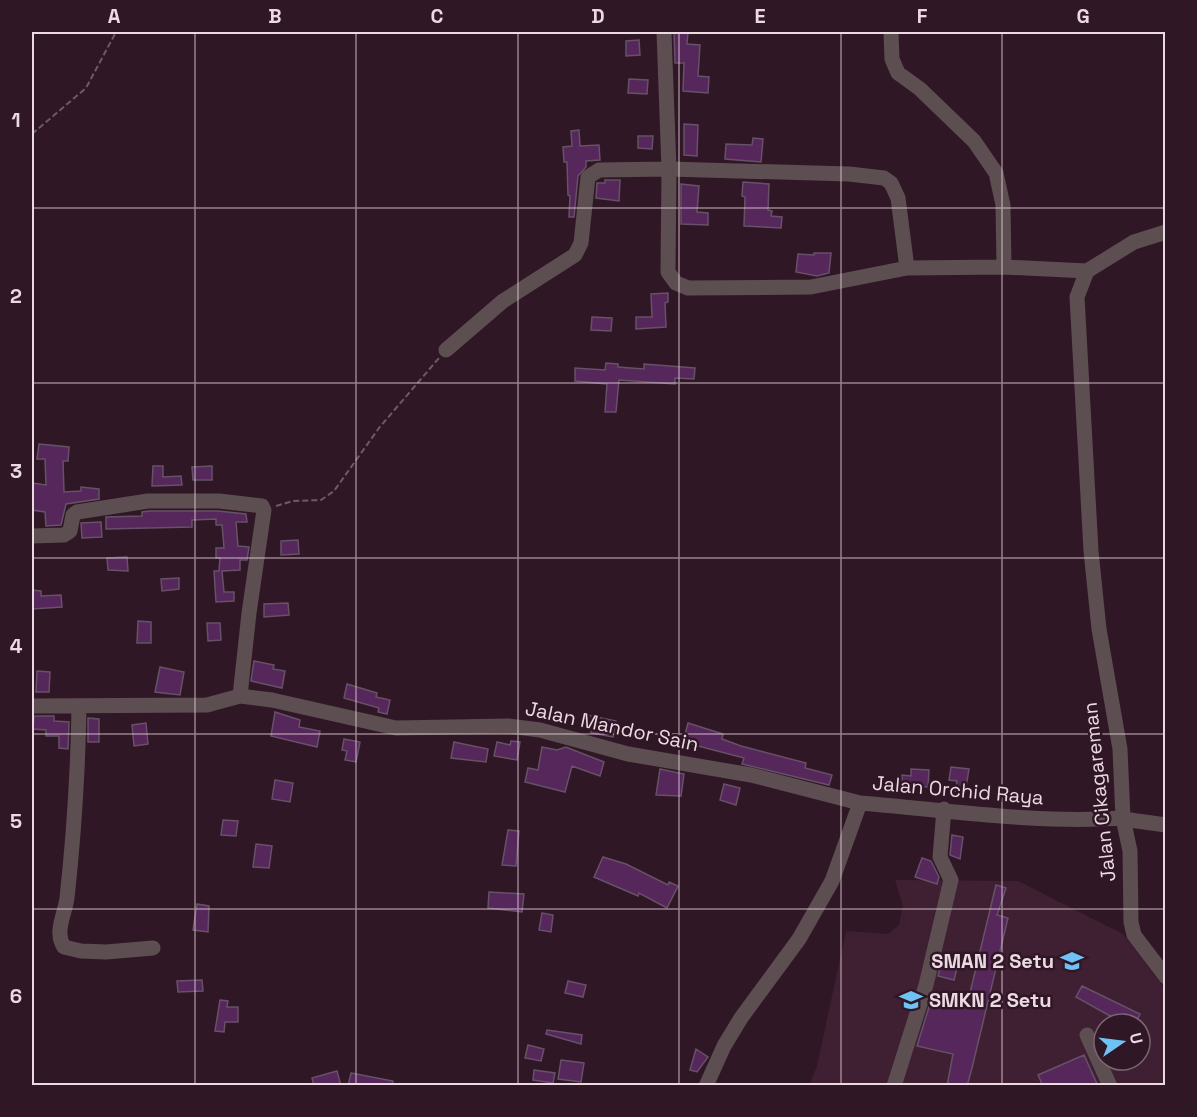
<svg xmlns="http://www.w3.org/2000/svg" width="1197" height="1117" font-family="'Space Grotesk',sans-serif">
	<style>
		.built { fill: #3f2032; fill-rule: evenodd }
		.building { fill: #56275b; stroke: #665168; stroke-width: 1.5 }
		.lines { fill: none; stroke-linecap: round; stroke-linejoin: round }
		.path { stroke: #6f5965; stroke-width: 2; stroke-dasharray: 6 3; stroke-linecap: butt }
		.minor { stroke: #5d4e51; stroke-width: 15 }
		.grid { fill: none; stroke: #ecdae3; stroke-width: 1.5; stroke-opacity: 0.55 }
		.labels { text-anchor: middle; stroke-width: 5; stroke-linejoin: round; paint-order: stroke }
		.street-label { font-size: 20px; fill: #ecdae3; stroke: #301725 }
		.poi-label { font-size: 20px; font-weight: bold; fill: #ecdae3; stroke: #301725; text-anchor: end }
		.neatline { fill: none; stroke: #ecdae3; stroke-width: 2 }
		.grid-label { font-size: 20px; text-anchor: middle; font-weight: bold; fill: #ecdae3 }
	</style>
	<rect width="100%" height="100%" fill="#301725"/>
	<path class="built" d="M895 880 1018 881 1123 934 1165 989V1085L809 1086 817 1066 846 931 888 934 899 925 903 906ZM1104 1024H1140V1060H1104Z"/>
	<path class="building" d="M674 32H688L687 44 700 45 698 76 709 77 708 93 683 91 684 63H675Z
		M639 40 640 55 626 56V41Z
		M629 79 648 80 647 94 628 93Z
		M684 124 698 125 697 156 684 155Z
		M579 130 580 146 599 145 600 160 586 161V167L578 176 574 217H569L570 196 568 195 567 162H564L563 147 572 146 571 131Z
		M638 136H653L652 149 638 148Z
		M753 138 763 139 761 162 725 159 726 144 752 145Z
		M605 180H620L619 201 596 198 597 183H605Z
		M743 182 769 184 768 210 772 211 771 216 782 217 781 228 744 226 745 197 742 196Z
		M681 184 699 186 697 212 708 213V225L681 224Z
		M814 253H831L829 273 817 276 796 272 798 254 814 255Z
		M668 293V302L665 303 666 327 636 329V317H652L651 294Z
		M592 317 612 318 611 331 591 330Z
		M606 363 618 364V367L644 369V364L695 368 694 379 675 378V384L619 380 616 412H605L607 384 575 381V368L605 370Z
		M39 444 69 447 68 461H63L64 492 81 491V487L99 489V499L66 504 61 525 46 526 45 512 32 510 33 483 46 485 45 459H37Z
		M153 466H163V477L181 476 182 485 152 486Z
		M212 466V480H193L192 467Z
		M149 511H218L246 514 247 522H236L238 546 249 547 247 560H240V570L222 571 224 592H234V601L216 602 214 571H219L220 558H216V548H224L222 525H216V519L192 520V527L106 529V517L142 516V512Z
		M101 522 102 537 82 538 81 523Z
		M298 540 299 554 281 555V541Z
		M127 557 128 571 108 570 107 558Z
		M179 578V589L162 591 161 579Z
		M32 590 41 591V596L61 595 62 607 32 609Z
		M288 603 289 615 264 617V604Z
		M138 621 151 622V643H137Z
		M207 623H220L221 640 208 641Z
		M254 661 274 665 273 669 285 671 282 688 251 681Z
		M160 667 184 672 180 695 155 692Z
		M37 671 50 672 49 692H36Z
		M347 684 377 693 376 697 390 700 387 714 378 712 379 708 344 698Z
		M275 712 300 720 299 727 320 731 317 747 271 736Z
		M587 715 616 721 613 737 591 733 592 728 585 726Z
		M34 716H54V721L69 722 68 749 59 748V736H46V730L33 729Z
		M88 718 99 719V742H88Z
		M146 723 148 744 134 746 132 725Z
		M688 723 723 734 722 739 741 746 806 763 805 768 832 775 829 785 742 764 744 758 683 742Z
		M344 739 360 742 356 762 345 760 347 751 342 750Z
		M511 741 520 742 517 760 494 756 497 742 510 745Z
		M454 742 488 749 486 762 451 758Z
		M542 747 557 750 566 747 604 762 600 776 572 766 565 792 525 782 528 768 538 770Z
		M951 767 969 769 965 793 955 791 957 781 949 780Z
		M660 769 684 774 681 796 656 795Z
		M911 769 929 770 928 787 902 786V775L911 776Z
		M275 780 293 783 290 802 272 799Z
		M724 784 740 788 736 805 720 800Z
		M223 820 238 821 236 836 221 835Z
		M508 830 519 831 516 866 502 865Z
		M952 835 963 837 960 859 950 855Z
		M256 844 272 846 269 868 253 867Z
		M603 857 626 864 668 885 669 882 678 886 667 908 639 893 638 896 594 877Z
		M922 858 931 861 939 877 937 884 915 877Z
		M996 885 1006 888 997 915 1008 918 972 1068 967 1086H947L953 1054 917 1046 933 994 968 1001Z
		M489 892 524 894 522 912 488 908Z
		M197 904 209 906 208 932 193 930Z
		M542 913 553 915 551 932 539 930Z
		M942 960 958 964 954 980 938 976Z
		M202 980 203 991 178 992 177 981Z
		M568 981 586 985 583 997 565 993Z
		M1082 986 1140 1014 1135 1024H1108L1112 1017 1076 997Z
		M220 1000 228 1001 227 1007H238V1022H225L224 1032 215 1031Z
		M547 1030 582 1035 581 1044 546 1034Z
		M528 1045 544 1049 541 1061 525 1058Z
		M696 1049 708 1057 697 1072 690 1070Z
		M1084 1055 1098 1086H1043L1038 1075Z
		M561 1060 584 1063 581 1082 558 1079Z
		M534 1070 555 1073 553 1083 533 1080Z
		M337 1071 341 1086H314L312 1078Z
		M351 1073 393 1081 392 1086H348Z"/>
	<g class="lines">
		<path class="path" d="M32 134 86 88 116 32
			M276 506 293 501 321 500 334 491 379 428 439 358"/>
		<path class="minor" d="M664 32 669 169 668 272 676 283 688 288 811 287 907 268
			M891 32 892 59 898 73 920 89 974 141 996 173 1003 205 1004 267 1087 271
			M1166 232 1134 242 1087 271 1077 297 1091 551 1099 629 1120 749 1123 818 1130 851 1131 922 1134 935 1166 977
			M446 350 503 301 575 255 581 243 588 177 599 170 669 169 849 174 884 178 891 183 898 198 907 268 1004 267
			M32 536 64 535 70 531 73 515 77 512 148 501H219L262 506 264 510 249 613 240 696
			M32 706 207 705 240 696 272 700 396 728 508 726 540 730 628 754 751 775 860 803
			M79 706C78 770 74 834 67 898 65 914 54 932 64 947L81 951 106 952 153 948
			M1123 819 1166 825
			M1087 1035 1110 1086
			M706 1086 724 1046 741 1018 799 939 832 881 860 803C947 810 1036 824 1123 818
			M894 1086 926 985 951 880 940 857 944 809"/>
	</g>
	<path class="grid" d="M195 32V1086M356 32V1086M518 32V1086M679 32V1086M841 32V1086M1002 32V1086M32 208H1166M32 383H1166M32 558H1166M32 734H1166M32 909H1166"/>
	<defs>
		<g id="school-bare" transform="scale(1.8)"><path d="M0-5L7-2L0 1L-7-2ZM-4 1L0 2.5L4 1V4Q0 6-4 4Z" fill="#6fc2f4" stroke="#301725" stroke-width="2.5" paint-order="stroke"/></g>
	</defs>
	<g fill-rule="evenodd">
		<use href="#school-bare" x="1072" y="961"/>
		<use href="#school-bare" x="911" y="1000"/>
	</g>
	<g class="labels">
		<g class="street-label">
			<text transform="translate(612 726) rotate(12)" y="7">Jalan Mandor Sain</text>
			<text transform="translate(958 790) rotate(5)" y="7">Jalan Orchid Raya</text>
			<text transform="translate(1099 792) rotate(-96)" y="7">Jalan Cikagareman</text>
		</g>
		<g class="poi-label">
			<text x="1054" y="968">SMAN 2 Setu</text>
			<text x="929" y="1007" text-anchor="start">SMKN 2 Setu</text>
		</g>
	</g>
	<rect width="1197" height="1117" fill="none" stroke="#301725" stroke-width="66"/>
	<g transform="translate(1122 1042) rotate(76)"><circle r="28" fill="#301725" stroke="#7b6571" stroke-width="1.5"/>
	<path d="M0-4.5L10 22L0 15L-10 22Z" fill="#6fc2f4"/>
	<text y="-9" font-size="16" font-weight="bold" text-anchor="middle" fill="#ecdae3">U</text>
	</g>
	<rect x="33" y="33" width="1131" height="1051" class="neatline"/>
	<g class="grid-label">
		<text x="114" y="23">A</text>
		<text x="275" y="23">B</text>
		<text x="437" y="23">C</text>
		<text x="598" y="23">D</text>
		<text x="760" y="23">E</text>
		<text x="922" y="23">F</text>
		<text x="1083" y="23">G</text>
		<text x="16" y="127">1</text>
		<text x="16" y="303">2</text>
		<text x="16" y="478">3</text>
		<text x="16" y="653">4</text>
		<text x="16" y="828">5</text>
		<text x="16" y="1003">6</text>
	</g>
</svg>
